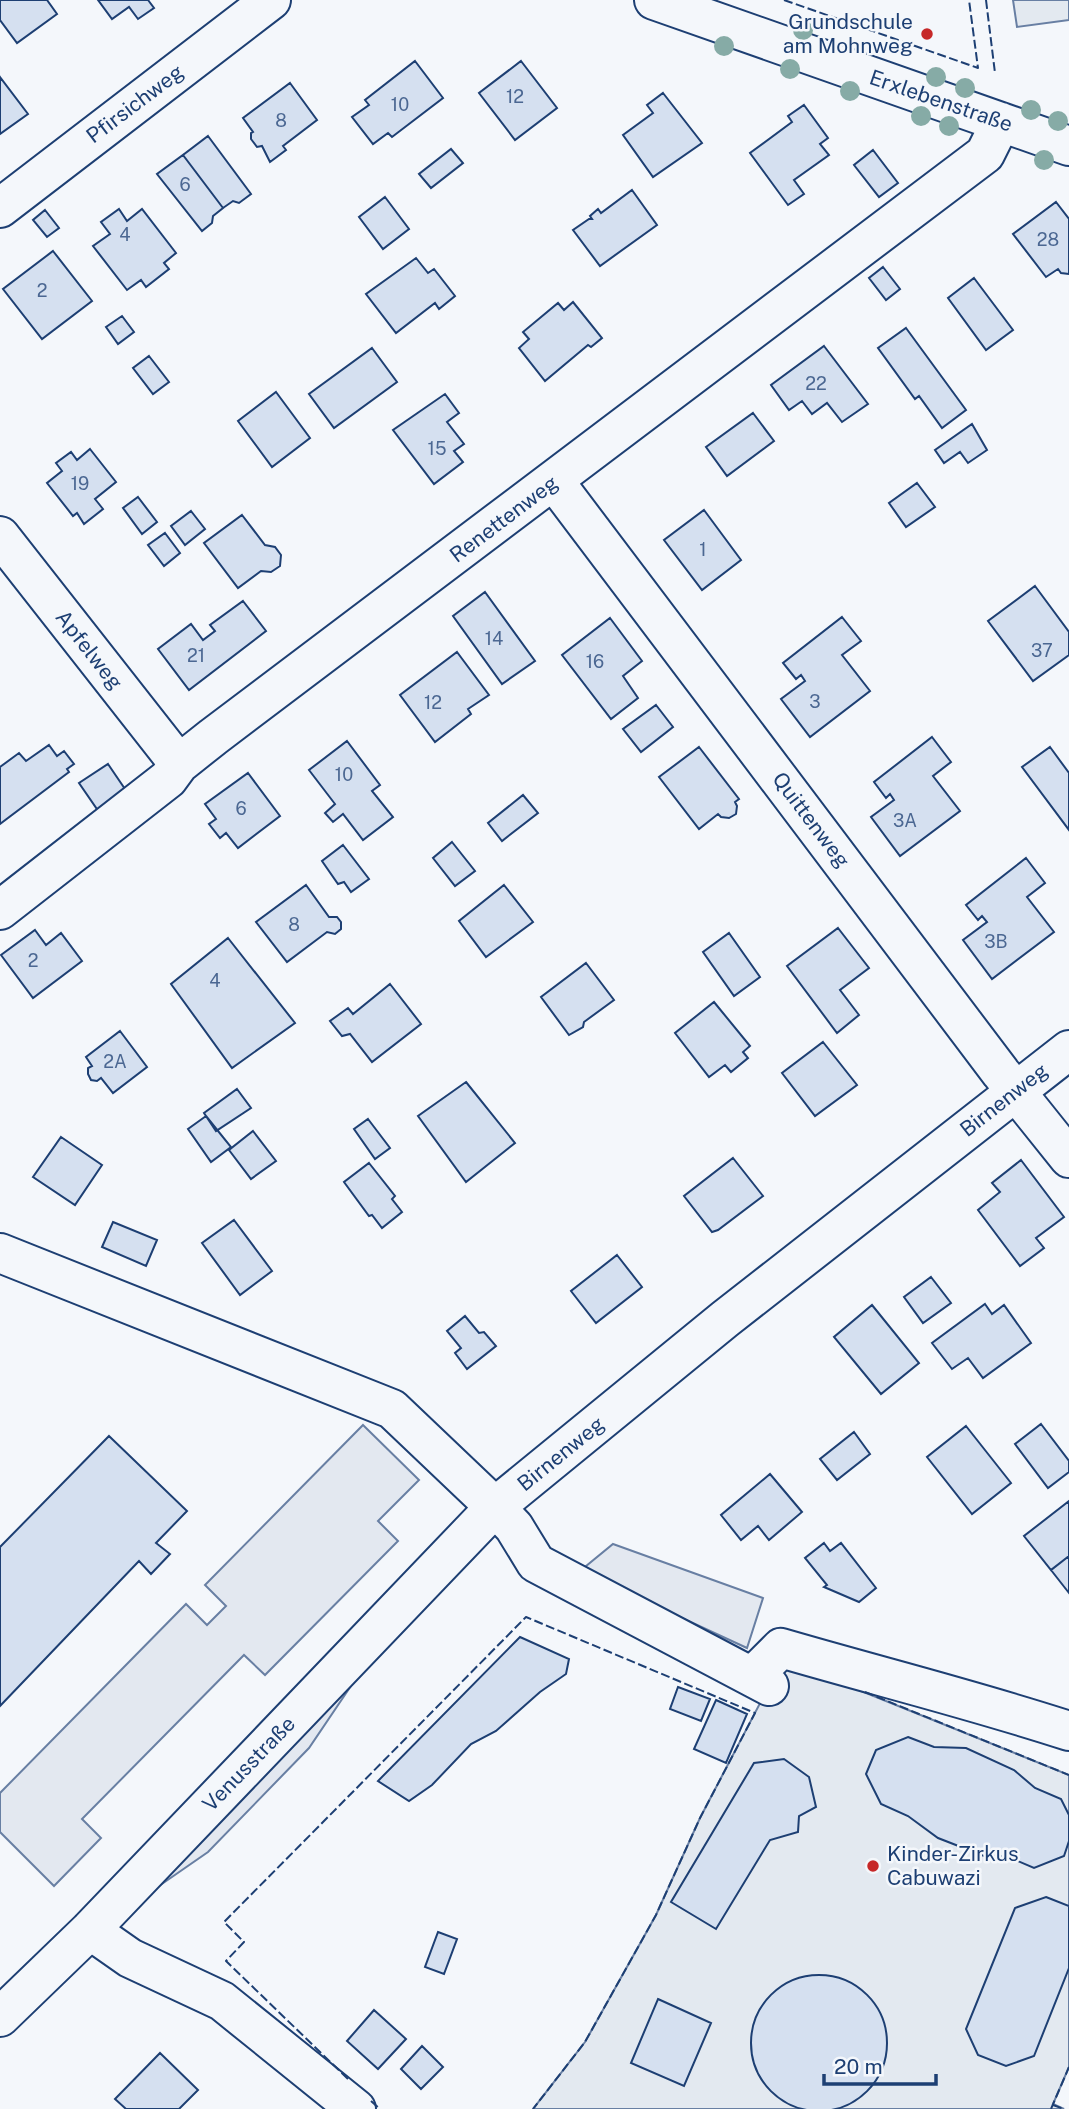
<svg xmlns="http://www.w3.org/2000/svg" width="1069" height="2109" font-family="'Public Sans',sans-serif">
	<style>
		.green { fill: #e3e9f0; stroke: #687fa3; stroke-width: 2 }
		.parking { fill: #e3e8f0; stroke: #687fa3; stroke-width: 2 }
		.building { fill: #d5e0f0; stroke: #1d3f73; stroke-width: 2 }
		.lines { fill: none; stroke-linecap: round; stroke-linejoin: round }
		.minor-casing { stroke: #1d3f73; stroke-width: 42 }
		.minor { stroke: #f4f7fb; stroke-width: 38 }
		.fence { stroke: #1d3f73; stroke-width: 2; stroke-dasharray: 9 3.5; stroke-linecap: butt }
		.tree { fill: #86aba6 }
		.poi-dot { fill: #c62828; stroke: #f4f7fb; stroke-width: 2.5 }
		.labels { text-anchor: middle; stroke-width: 5; stroke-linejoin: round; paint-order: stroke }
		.number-label { font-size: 18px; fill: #4b6792 }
		.poi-label { font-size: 21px; fill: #1d3f73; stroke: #f4f7fb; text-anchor: end }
		.street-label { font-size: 21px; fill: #1d3f73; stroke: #f4f7fb }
	</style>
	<rect width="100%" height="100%" fill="#f4f7fb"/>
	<path class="green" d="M1013 0H1069V20L1017 27Z
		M782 1659 1069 1775V2067L1053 2104 1064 2109H533L585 2042 656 1915 700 1818 769 1686Z"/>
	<path class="parking" d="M363 1425 419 1480 378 1521 398 1541 265 1675 244 1655 82 1819 101 1838 54 1886 0 1832V1793L186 1604 207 1625 226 1606 205 1585Z
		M613 1544 763 1598 747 1648 580 1571Z
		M359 1674 309 1748 208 1852 133 1904Z"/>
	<path class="building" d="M0 0H47L57 14 17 43 0 20Z
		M98 0H148L154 8 138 19 129 7 112 19Z
		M415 61 443 98 392 137 388 133 373 144 352 117 369 105 365 100Z
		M521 61 557 108 515 140 479 93Z
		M0 77 28 114 0 134Z
		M290 83 317 120 283 146 286 150 270 162 262 146 257 147 251 139V133L253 132 243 118Z
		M663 93 702 143 653 177 623 135 653 113 647 105Z
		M804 105 828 138 820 144 829 155 794 180 804 194 788 205 750 153 792 122 788 116Z
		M208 136 251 194 239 203 233 201 223 208 183 155Z
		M451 149 463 163 431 188 419 174Z
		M873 150 898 183 879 197 854 165Z
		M183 155 223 208 213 216 212 223 202 231 157 174Z
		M632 190 657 225 600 266 573 230 589 219H592L590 216 598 209 601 213Z
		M385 197 409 229 383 249 359 217Z
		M1056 202 1069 219V274L1061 273 1058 269 1046 277 1013 234Z
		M119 209 127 221 142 209 176 253 164 263 169 269 146 287 141 280 127 290 93 246 110 234 101 222Z
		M45 210 59 228 47 237 33 220Z
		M53 251 92 301 42 339 3 289Z
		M416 258 428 273 434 269 455 296 439 309 435 303 396 333 366 294Z
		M883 267 900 289 886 300 869 278Z
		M974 278 1013 330 986 350 948 298Z
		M573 302 602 338 591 347 588 345 545 381 519 348 529 339 523 332 558 303 564 310Z
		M122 316 134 332 118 344 106 327Z
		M906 328 966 410 942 428 919 396 915 399 878 348Z
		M824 346 868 404 842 422 827 403 812 414 802 401 789 410 771 385Z
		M372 348 397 382 334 428 309 394Z
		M149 356 169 382 153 394 133 368Z
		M276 392 310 438 272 467 238 421Z
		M445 394 459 413 447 422 464 444 454 451 463 462 434 484 393 430Z
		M753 413 774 441 727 476 706 447Z
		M972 424 987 450 968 463 960 452 944 463 935 450Z
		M90 449 116 482 95 499 103 509 84 524 77 513 73 516 47 483 62 471 56 463 71 452 77 460Z
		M917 483 935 507 906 527 889 503Z
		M138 497 157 522 142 534 123 508Z
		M704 510 741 560 702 590 664 540Z
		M191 511 205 529 185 545 171 526Z
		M242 515 265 545 275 547 281 555 280 566 271 572 261 571 238 588 204 543Z
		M165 533 180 553 164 566 148 545Z
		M1035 586 1069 632V655L1033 681 988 621Z
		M485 592 535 661 502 684 453 616Z
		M243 601 266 631 189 690 158 649 191 624 203 640 215 631 210 625Z
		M842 617 861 641 842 655 870 691 810 737 781 699 805 681 801 675 796 679 783 663Z
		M610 618 642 661 623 676 638 698 611 719 562 655Z
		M457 652 489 695 468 709 471 714 435 742 400 695Z
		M656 705 673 727 641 752 623 729Z
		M932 737 951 762 933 776 960 811 900 856 871 817 894 800 890 794 886 798 874 782Z
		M347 741 380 785 372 791 393 817 363 840 343 814 333 822 325 813 335 804 309 770Z
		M49 745 57 756 64 751 74 764 67 769 69 772 0 824V767L19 753 26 761Z
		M699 747 739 799 735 802 737 806 736 814 729 818 721 817 718 814 699 829 659 777Z
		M1050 747 1069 773V830L1022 767Z
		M108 764 127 792 99 812 79 783Z
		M248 773 280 816 238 848 226 833 220 838 209 824 216 819 205 804Z
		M523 795 538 813 502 841 488 823Z
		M452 842 475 871 455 886 433 858Z
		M343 845 369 879 351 892 344 882 338 884 322 861Z
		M1026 858 1045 883 1027 897 1054 932 992 979 963 940 987 922 982 916 978 920 966 905Z
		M306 885 329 917H337L341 922V929L335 934 327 932 287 962 256 922Z
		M504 885 533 922 486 957 459 921Z
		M838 928 869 968 840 990 859 1015 837 1033 787 966Z
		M35 930 46 945 61 933 82 961 33 998 1 955Z
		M729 933 760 977 734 996 703 952Z
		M228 938 295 1023 232 1068 171 984Z
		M586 963 614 1000 584 1022 583 1027 569 1035 541 997Z
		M390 984 421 1024 372 1062 350 1034 342 1036 330 1021 348 1008 353 1014Z
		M714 1002 750 1046 743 1052 748 1058 731 1072 725 1065 709 1077 675 1033Z
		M120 1031 147 1067 113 1093 101 1078 97 1081 91 1080 88 1074V1068L92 1066 86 1057Z
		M823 1042 857 1085 815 1116 782 1073Z
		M466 1082 515 1143 466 1182 418 1116Z
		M237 1089 251 1108 216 1131 204 1113Z
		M206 1116 231 1147 211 1162 188 1129Z
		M368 1119 390 1148 375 1159 354 1129Z
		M253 1131 276 1161 251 1179 229 1150Z
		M61 1137 102 1165 75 1205 33 1177Z
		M733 1158 763 1196 718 1230 712 1232 684 1196Z
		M1021 1160 1064 1217 1036 1238 1044 1248 1020 1266 978 1210 1000 1192 992 1183Z
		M369 1163 395 1196 392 1199 402 1212 382 1228 372 1215 369 1216 344 1182Z
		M234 1220 272 1271 240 1295 202 1243Z
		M113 1222 157 1240 146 1266 102 1247Z
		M617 1255 642 1287 596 1323 571 1291Z
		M931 1277 951 1303 923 1323 904 1297Z
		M985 1304 992 1314 1004 1305 1031 1343 983 1378 968 1358 952 1369 932 1343Z
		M872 1305 919 1363 881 1394 834 1337Z
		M465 1316 479 1333 484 1332 496 1346 467 1369 455 1353 461 1348 447 1331Z
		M1041 1424 1069 1461V1472L1048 1488 1015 1444Z
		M966 1426 1011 1483 972 1514 927 1457Z
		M854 1432 870 1454 837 1480 820 1459Z
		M109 1436 187 1511 156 1543 170 1554 151 1574 139 1561 0 1706V1547Z
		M770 1474 802 1512 769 1540 758 1526 741 1540 721 1515Z
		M1069 1501V1556L1051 1570 1024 1536Z
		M824 1543 830 1551 841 1543 876 1588 859 1602 824 1587 827 1585 805 1558Z
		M1069 1556V1593L1051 1570Z
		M520 1637 569 1659 566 1674 540 1692 496 1731 471 1744 432 1785 409 1801 378 1781Z
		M678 1687 710 1699 701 1721 670 1709Z
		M716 1700 747 1714 726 1763 694 1749Z
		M908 1737 934 1747 966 1748 1014 1770 1035 1788 1061 1799 1069 1815V1841L1064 1856 1034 1868 1006 1856H984L938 1838 908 1816 881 1804 866 1774 876 1750Z
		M784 1759 809 1777 816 1807 799 1816 798 1832 770 1840 716 1929 671 1902 754 1763Z
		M1046 1897 1069 1906V1968L1034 2056 1006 2066 978 2055 966 2029 1015 1908Z
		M438 1932 457 1939 444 1974 425 1967Z
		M751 2043a68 68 0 1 1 136 0a68 68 0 1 1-136 0Z
		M658 1999 711 2023 684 2086 631 2063Z
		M374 2010 406 2039 378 2069 347 2041Z
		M422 2046 443 2067 421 2089 401 2069Z
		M160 2053 198 2090 179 2109H126L115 2099Z"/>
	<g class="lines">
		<g class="minor-casing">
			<path id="minor" d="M654 0 1069 146
				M0 208 271 0
				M554 481 1001 1073 1069 1158
				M0 536 179 764
				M0 910 168 779 179 764 213 737 985 154 1001 122
				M0 1253 392 1409 495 1507 514 1527 536 1563 769 1686
				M752 1677 781 1648C877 1676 974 1700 1069 1731
				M90 1930 130 1958 222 2001 356 2109
				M0 2017 90 1930 495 1507 725 1319 1069 1050"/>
		</g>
		<use href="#minor" class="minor"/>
		<path class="fence" d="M784 0 978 68 969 0
			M986 0 995 73
			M865 1692 1069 1775
			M348 2079 226 1961 244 1942 224 1922 526 1617 755 1713 700 1818 656 1915 585 2042 533 2109
			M371 2101 380 2109
			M1053 2105 1064 2109
			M1051 2109 1069 2067"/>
	</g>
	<g class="tree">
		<circle cx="803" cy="30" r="10"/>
		<circle cx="724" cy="46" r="10"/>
		<circle cx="790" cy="69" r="10"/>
		<circle cx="936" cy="77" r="10"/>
		<circle cx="965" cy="88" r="10"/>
		<circle cx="850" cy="91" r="10"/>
		<circle cx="1031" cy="110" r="10"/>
		<circle cx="921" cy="116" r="10"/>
		<circle cx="1058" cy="121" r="10"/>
		<circle cx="949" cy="126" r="10"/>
		<circle cx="1044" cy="160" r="10"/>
	</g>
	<g class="poi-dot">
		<circle cx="927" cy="34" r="7"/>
		<circle cx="873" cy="1866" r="7"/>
	</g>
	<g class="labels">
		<g class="number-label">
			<text x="515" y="103">12</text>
			<text x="400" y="111">10</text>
			<text x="281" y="127">8</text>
			<text x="185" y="191">6</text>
			<text x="125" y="241">4</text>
			<text x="1048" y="246">28</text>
			<text x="42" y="297">2</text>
			<text x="816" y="390">22</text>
			<text x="437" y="455">15</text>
			<text x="80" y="490">19</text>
			<text x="703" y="556">1</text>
			<text x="494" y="645">14</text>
			<text x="1042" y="657">37</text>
			<text x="196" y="662">21</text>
			<text x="595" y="668">16</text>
			<text x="815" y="708">3</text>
			<text x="433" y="709">12</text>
			<text x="344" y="781">10</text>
			<text x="241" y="815">6</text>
			<text x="905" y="827">3A</text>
			<text x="294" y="931">8</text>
			<text x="996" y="948">3B</text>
			<text x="33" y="967">2</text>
			<text x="215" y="987">4</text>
			<text x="115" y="1068">2A</text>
		</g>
		<g class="poi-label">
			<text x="913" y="29">Grundschule<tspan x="913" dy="24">am Mohnweg</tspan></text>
			<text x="887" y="1861" text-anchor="start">Kinder-Zirkus<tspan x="887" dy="24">Cabuwazi</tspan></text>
		</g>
		<g class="street-label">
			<text transform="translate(941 101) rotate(19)" y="7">Erxlebenstraße</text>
			<text transform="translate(135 104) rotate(-37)" y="7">Pfirsichweg</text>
			<text transform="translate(504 519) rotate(-37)" y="7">Renettenweg</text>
			<text transform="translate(89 650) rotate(52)" y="7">Apfelweg</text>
			<text transform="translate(811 820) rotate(53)" y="7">Quittenweg</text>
			<text transform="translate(1004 1100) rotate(-38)" y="7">Birnenweg</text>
			<text transform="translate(561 1454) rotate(-39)" y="7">Birnenweg</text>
			<text transform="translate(249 1764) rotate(-46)" y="7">Venusstraße</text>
		</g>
	</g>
	<path d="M824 2074v10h112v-10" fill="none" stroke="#1d3f73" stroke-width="3.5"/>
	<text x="834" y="2074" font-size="21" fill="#1d3f73" stroke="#f4f7fb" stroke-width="5" paint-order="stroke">20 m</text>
</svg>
